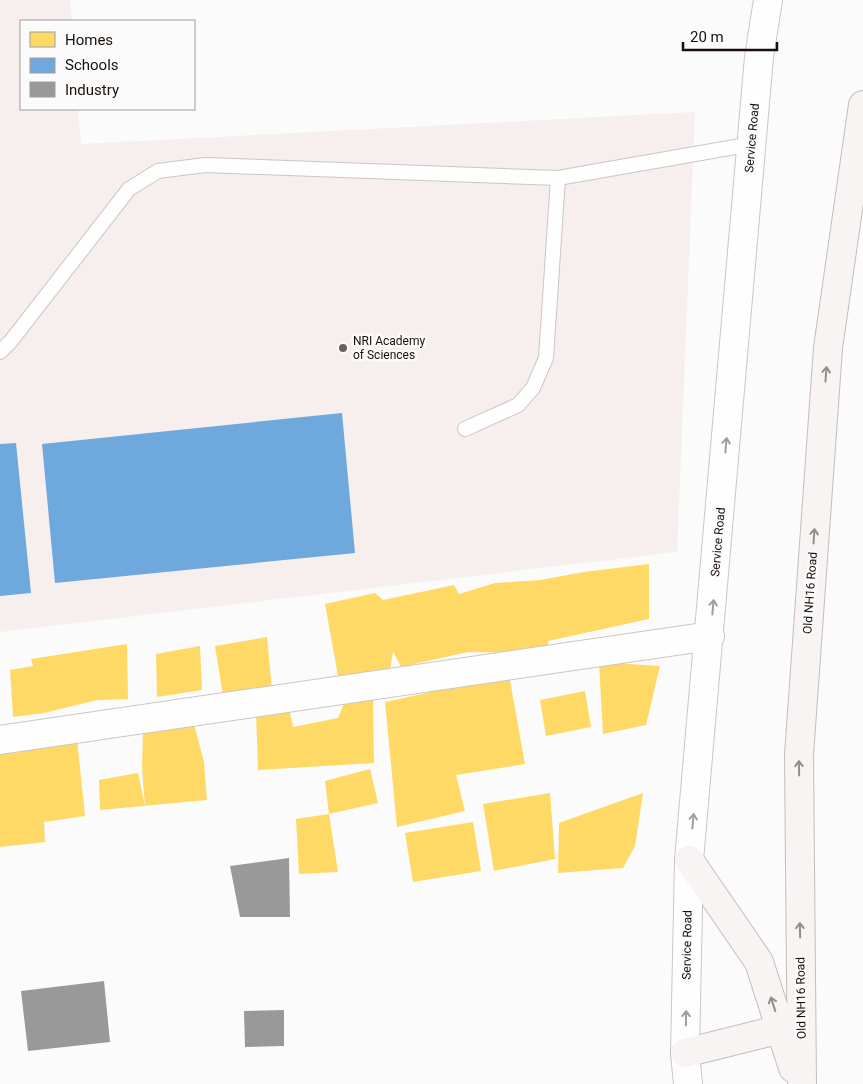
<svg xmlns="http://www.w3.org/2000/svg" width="863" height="1084" font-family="Roboto,sans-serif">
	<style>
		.education { fill: #f7eeee }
		.homes { fill: #ffd966 }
		.schools { fill: #6fa8dc }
		.industry { fill: #999 }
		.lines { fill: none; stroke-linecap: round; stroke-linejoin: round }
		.lane-casing { stroke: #cbc6c2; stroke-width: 16 }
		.street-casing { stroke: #cbc6c2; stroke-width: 30 }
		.secondary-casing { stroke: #cbc6c2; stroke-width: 30 }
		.primary-casing { stroke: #c5bdbb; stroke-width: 30 }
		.lane { stroke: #fefefe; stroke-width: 14 }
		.street { stroke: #fefefe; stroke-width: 28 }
		.secondary { stroke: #fefefe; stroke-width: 28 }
		.primary { stroke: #f8f4f3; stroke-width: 28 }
		.oneway { stroke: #948d8a }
		.oneway2 { stroke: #a29e9c }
		.poi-dot { fill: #68625e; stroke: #fbfbfb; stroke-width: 2 }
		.labels { text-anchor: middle; stroke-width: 5; stroke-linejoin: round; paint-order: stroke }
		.street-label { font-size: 12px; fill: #190f09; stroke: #fbfbfb }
		.poi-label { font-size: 12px; fill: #190f09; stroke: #fbfbfb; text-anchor: start }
	</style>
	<rect width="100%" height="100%" fill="#fbfbfb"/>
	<path class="education" d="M0 0H70L72 21H21V109H78L81 144 695 112 677 552 0 632Z"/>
	<path class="homes" d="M649 564V619L548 641 549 653 468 652 401 667 393 651 390 671 338 676 325 604 375 593 383 600 454 585 459 594 495 583 540 580 584 572Z
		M267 637 272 690 223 696 215 646Z
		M127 644 128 699 97 700 44 713 13 717 10 670 33 666 31 659Z
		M200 646 202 690 157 697 156 654Z
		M599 662 660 666 646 725 603 734Z
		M509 675 525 764 456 775 465 811 397 827 385 702Z
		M585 691 591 727 546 736 540 700Z
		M373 695 374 763 258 770 256 713 288 703 293 727 338 718 346 699Z
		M193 720 204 762 207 800 100 810 99 780 138 773 145 806 142 768 143 731Z
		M76 729 85 816 44 822 45 842 0 847V740Z
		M370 769 378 803 329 814 338 872 299 874 296 819 329 814 325 781Z
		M550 793 555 859 494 871 483 804Z
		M643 793 635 846 623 868 558 873 559 823Z
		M473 822 481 871 413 882 405 833Z"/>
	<path class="schools" d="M342 413 355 553 55 583 42 444Z
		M16 443 31 593 0 596V444Z"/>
	<path class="industry" d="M289 858 290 917H240L230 866Z
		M104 981 110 1042 28 1051 21 991Z
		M284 1010V1046L245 1047 244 1011Z"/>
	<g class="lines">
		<g class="lane-casing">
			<path id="lane" d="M0 352 11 341 129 189 158 171 205 165 558 178 752 144
				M465 429 518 405 533 388 546 358 558 178"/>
		</g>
		<g class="street-casing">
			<path id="street" d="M0 740 710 636"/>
		</g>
		<g class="secondary-casing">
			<path id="secondary" d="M688 1084 685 1053 689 860 759 57 768 0"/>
		</g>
		<g class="primary-casing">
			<path id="primary" d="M689 860 759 962 793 1068
				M685 1053 781 1029
				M802 1084 799 755 828 348 863 105"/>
		</g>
		<use href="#lane" class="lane"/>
		<use href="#street" class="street"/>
		<use href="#secondary" class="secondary"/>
		<use href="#primary" class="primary"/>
	</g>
	<defs><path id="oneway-shaft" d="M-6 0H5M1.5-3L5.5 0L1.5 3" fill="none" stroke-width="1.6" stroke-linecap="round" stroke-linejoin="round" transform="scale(1.25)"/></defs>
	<g class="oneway">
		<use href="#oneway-shaft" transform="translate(826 374) rotate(-86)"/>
		<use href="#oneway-shaft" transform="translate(814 536) rotate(-86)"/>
		<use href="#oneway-shaft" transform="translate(799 768) rotate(-91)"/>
		<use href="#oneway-shaft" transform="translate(800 930) rotate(-91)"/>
		<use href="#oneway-shaft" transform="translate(773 1004) rotate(-108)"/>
	</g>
	<g class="oneway2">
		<use href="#oneway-shaft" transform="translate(726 445) rotate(-85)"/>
		<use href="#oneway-shaft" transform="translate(713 607) rotate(-85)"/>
		<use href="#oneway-shaft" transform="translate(693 821) rotate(-85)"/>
		<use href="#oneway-shaft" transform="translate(686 1018) rotate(-89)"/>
	</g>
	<circle class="poi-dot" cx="343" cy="348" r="5"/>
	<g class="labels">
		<g class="street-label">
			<text transform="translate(752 138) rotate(-85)" y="4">Service Road</text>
			<text transform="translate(718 542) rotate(-85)" y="4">Service Road</text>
			<text transform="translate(810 593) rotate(-86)" y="4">Old NH16 Road</text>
			<text transform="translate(687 945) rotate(-89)" y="4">Service Road</text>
			<text transform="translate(801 998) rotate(-91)" y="4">Old NH16 Road</text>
		</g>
		<g class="poi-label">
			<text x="353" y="345">NRI Academy<tspan x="353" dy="14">of Sciences</tspan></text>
		</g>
	</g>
	<rect x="20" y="20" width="175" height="90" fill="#fbfbfb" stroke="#a19d9a"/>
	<rect x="30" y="32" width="25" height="15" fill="#ffd966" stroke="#a19d9a"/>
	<text x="65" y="45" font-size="15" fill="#190f09">Homes</text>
	<rect x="30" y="58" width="25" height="15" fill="#6fa8dc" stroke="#a19d9a"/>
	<text x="65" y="70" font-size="15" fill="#190f09">Schools</text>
	<rect x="30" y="82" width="25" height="15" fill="#999999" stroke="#a19d9a"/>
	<text x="65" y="95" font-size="15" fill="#190f09">Industry</text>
	<path d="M683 42v8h94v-8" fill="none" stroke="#190f09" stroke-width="2.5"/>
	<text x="690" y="42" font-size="15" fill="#190f09" stroke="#fbfbfb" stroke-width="4" paint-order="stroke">20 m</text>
</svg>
